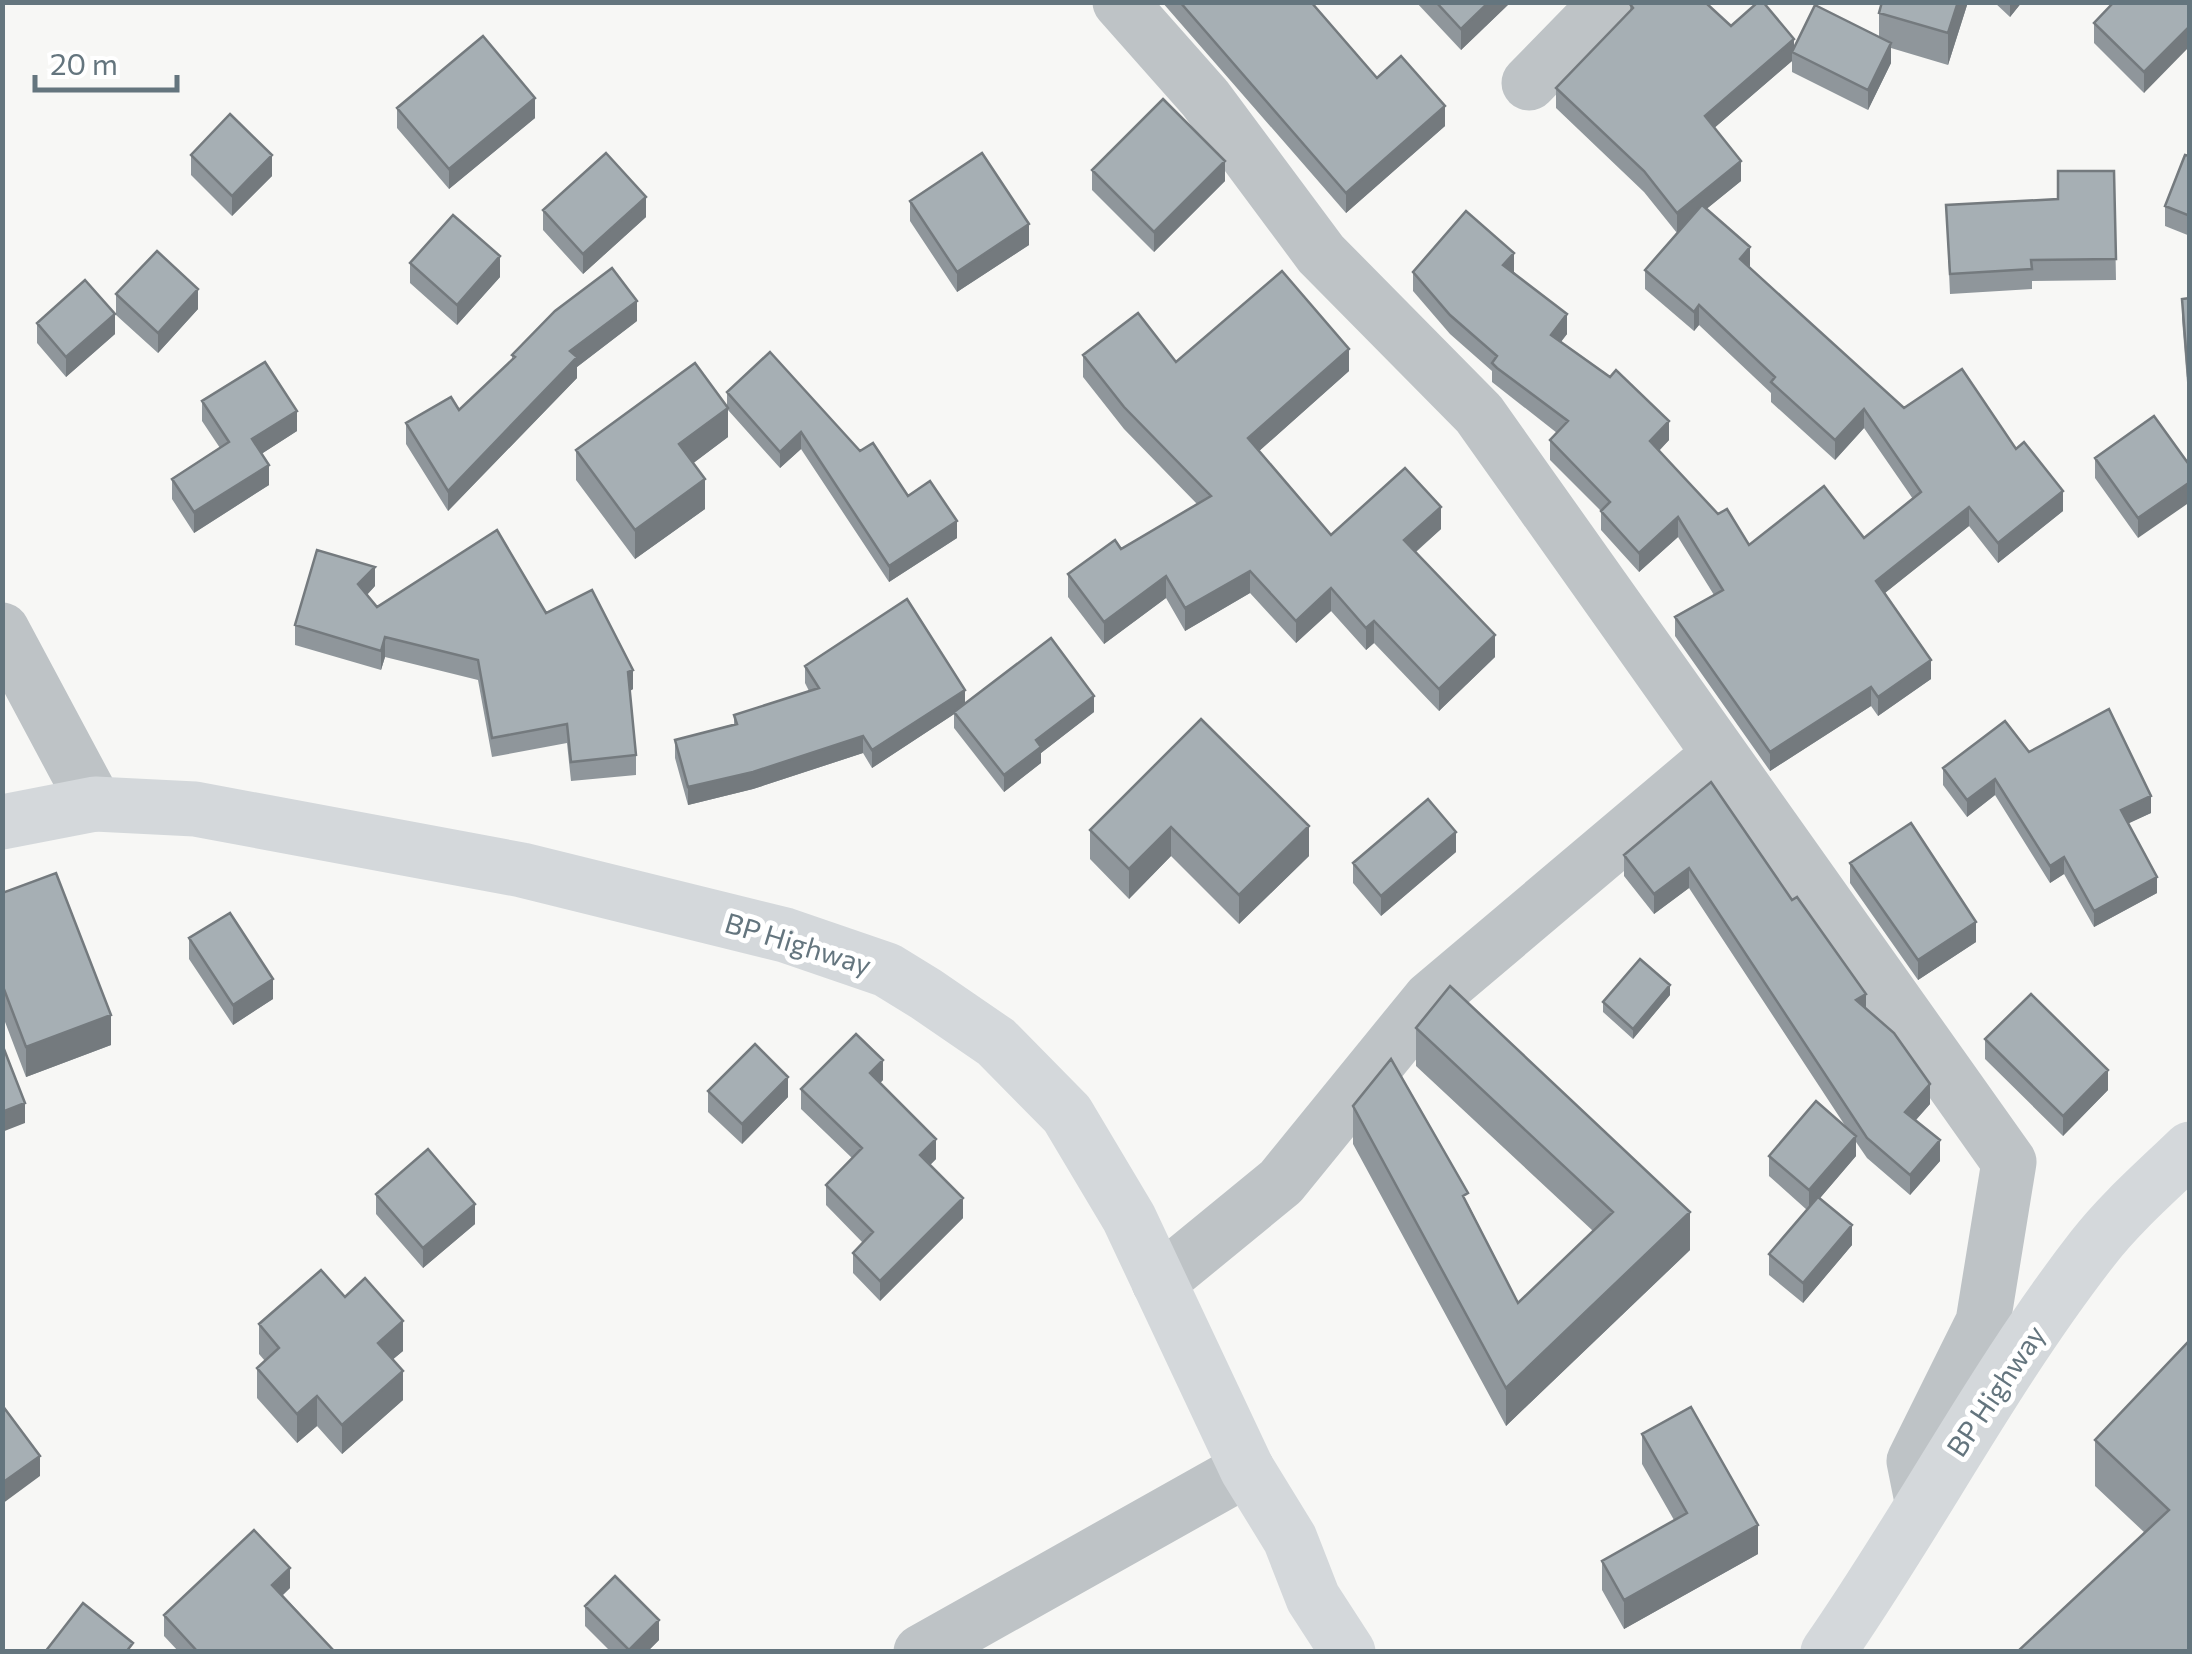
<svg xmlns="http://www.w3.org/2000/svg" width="2192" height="1654" font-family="Commissioner,sans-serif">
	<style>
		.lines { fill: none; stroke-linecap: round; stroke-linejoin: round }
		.minor { stroke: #bec3c6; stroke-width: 55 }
		.highway { stroke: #d4d8db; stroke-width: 55 }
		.wall { fill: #8f969b }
		.shaded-wall { fill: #747a7e }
		.building { fill: #a6afb4; stroke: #747a7e; stroke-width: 2.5 }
		.labels { text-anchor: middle; stroke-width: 10; stroke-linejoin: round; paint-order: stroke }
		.street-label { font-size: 28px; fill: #64757e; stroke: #fff }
	</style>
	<rect width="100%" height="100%" fill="#f7f7f5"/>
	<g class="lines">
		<path class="minor" d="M1120 2 1205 98 1321 254 1479 414 2009 1162 1983 1322 1914 1461 1922 1501
			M1529 83 1608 2
			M2 630 95 804
			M1159 1282 1281 1182 1430 999 1720 754
			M921 1652 1247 1469"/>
		<path class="highway" d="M2 822 95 804 195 809 522 870 785 935 887 970 926 994 996 1042 1067 1114 1129 1218 1247 1469 1290 1539 1313 1598 1348 1652
			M1828 1652C1920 1520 1994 1375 2093 1248 2121 1212 2157 1181 2190 1149"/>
	</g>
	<path class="wall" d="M1162 2H1311L1377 78 1445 126 1346 213Z
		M1416 2H1511L1461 50Z
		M1882 2H1968L1948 65 1891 48V63L1868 110 1792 72V61L1714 128 1741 181 1706 209 1749 267 1904 408 2016 449 2063 511 1998 563 1969 526 1885 593 1931 679 1878 716 1871 706 1770 771 1675 636V617L1714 595 1678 537 1639 572 1601 530V511L1550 460V440L1557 433 1492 382V371L1450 334 1413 291V272H1514L1567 334 1561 342 1669 440 1659 451 1718 514 1749 545 1864 538 1913 499 1864 428 1835 460 1771 402V393L1699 325 1694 331 1645 289V270L1677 233 1644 192 1556 108V88L1630 12V4L1731 26 1794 48 1879 37V13Z
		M1994 2H2022L2010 17Z
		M2190 2 2144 93 2094 43V23Z
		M397 108 535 118 449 189 397 128Z
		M191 155 272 176 232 216 191 175Z
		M2190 156V236L2165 226V206Z
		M1092 170 1225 181 1154 252 1092 190Z
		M2114 171 2116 280 2032 281V289L1950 294 1946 205 2058 199Z
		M910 201 1029 245 957 292 910 221Z
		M543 210 646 217 583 274 543 230Z
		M410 263 500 277 457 325 410 283Z
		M116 294 198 309 158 353 116 315Z
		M2190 298V395H2188L2182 319V299Z
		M637 321 577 367V378L448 511 406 444V423L459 410 512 360V355Z
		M37 323 115 334 66 377 37 343Z
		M1083 355 1176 362 1349 371 1259 451 1331 535 1441 529 1416 552 1495 657 1439 711 1374 643 1366 650 1331 611 1296 643 1250 593 1185 631 1166 598 1104 644 1068 597V574L1121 549 1197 504 1124 429 1083 377Z
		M727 392 860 451 908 496 957 538 889 582 801 449 780 468 728 410V437L693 463 705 509 635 559 576 480V450L727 407Z
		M202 401 297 431 261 454 269 485 194 533 172 499V479L220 448 202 421Z
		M2154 416 2138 538 2095 478V458Z
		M375 586 367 595 377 607 546 613 633 689 630 691 636 755V775L571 781 567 743 492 757 478 680 385 657 381 670 295 645V625Z
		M805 666 965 703 1094 712 1041 753V763L1004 792 954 728V714L872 768 863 753 753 789 688 805 675 758V740L734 724V715L809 691 805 683Z
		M1201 719 1309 856 1239 924 1171 856 1129 899 1090 859V830Z
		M2029 752 2151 813 2128 823 2157 893 2094 927 2064 874 2050 883 1995 795 1967 817 1943 785V768Z
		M1711 782 1930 1104 1916 1120 1940 1161 1910 1195 1867 1158 1856 1142V1156L1820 1198 1852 1245 1803 1303 1769 1275V1254L1807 1210 1769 1176V1156L1846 1127 1689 888 1654 914 1624 876V855Z
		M1456 852 1381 916 1353 883V863Z
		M1850 863 1976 942 1918 980 1850 883Z
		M2 893 111 1045 26 1077 2 1014Z
		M189 938 273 999 233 1025 189 959Z
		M1670 995 1633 1039 1603 1012V1002Z
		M1416 1028 1690 1250 1506 1426 1353 1144V1106L1468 1204 1518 1303 1593 1231 1416 1066Z
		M1985 1039 2108 1090 2063 1136 1985 1059Z
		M883 1080 880 1083 936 1159 930 1165 963 1218 880 1301 853 1273V1253L863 1243 826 1205V1185L852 1158 801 1109V1089Z
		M708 1091 788 1097 742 1144 708 1112Z
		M376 1194 475 1224 423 1268 376 1214Z
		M345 1297 403 1351 393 1359 403 1400 342 1454 317 1426 297 1443 257 1398V1368L265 1361 259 1354V1324Z
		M2190 1340V1652L2145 1533 2095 1486V1440Z
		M1642 1434 1758 1554 1624 1629 1602 1590V1561L1674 1520 1642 1464Z
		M290 1588 283 1595 335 1652H179L164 1636V1615Z
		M585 1606 659 1640 647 1652H611L585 1626Z"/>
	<path class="shaded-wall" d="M1489 2H1511L1461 50V29Z
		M1958 2H1968L1948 65V33Z
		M2010 2H2022L2010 17Z
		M2190 26V46L2144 93V72Z
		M1794 39V53L1792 52V61L1705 136V116Z
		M1891 43V63L1868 110V90Z
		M535 98V118L449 189V169Z
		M1445 106V126L1346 213V193Z
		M272 155V176L232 216V196Z
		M1225 161V181L1154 252V232Z
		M1741 161V181L1677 233V213Z
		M646 197V217L583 274V254Z
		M1029 224V245L957 292V272Z
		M1750 247V267L1740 259Z
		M1514 253V272L1503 284V265Z
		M500 256V277L457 325V305Z
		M198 289V309L158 353V333Z
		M637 301V321L577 367V378L448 511V491L570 351Z
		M1699 305V325L1694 331V312Z
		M115 314V334L66 377V357Z
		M1567 314V334L1551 354V335Z
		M1349 349V371L1248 461V438Z
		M728 408V437L679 474V444Z
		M1864 409V428L1835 460V440Z
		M297 411V431L252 460V439Z
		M1669 421V440L1650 460V441Z
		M801 432V449L780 468V452Z
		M269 465V485L194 533V512Z
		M705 479V509L635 559V530Z
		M2190 482V502L2138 538V518Z
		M2063 491V511L1998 563V543Z
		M1441 507V529L1404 562V540Z
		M1969 507V526L1876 600V581Z
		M1678 517V537L1639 572V553Z
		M957 521V538L889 582V566Z
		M375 567V586L358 604V584Z
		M1250 571V593L1185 631V608Z
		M1166 576V598L1104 644V622Z
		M1331 588V611L1296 643V621Z
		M1374 621V643L1366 650V628Z
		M1495 635V657L1439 711V689Z
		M385 637V657L381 670V651Z
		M1931 660V679L1878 716V697Z
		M633 670V689L628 692V672Z
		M1871 687V706L1770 771V752Z
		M965 690V707L872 768V750Z
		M1094 696V712L1041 753V763L1004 792V775L1036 740Z
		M863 736V753L753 789 688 805V787Z
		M1995 779V795L1967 817V800Z
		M2151 796V813L2121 827V810Z
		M1309 826V856L1239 924V895Z
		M1171 827V856L1129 899V869Z
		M1456 832V852L1381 916V896Z
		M2064 857V874L2050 883V866Z
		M1689 868V888L1654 914V894Z
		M2157 877V893L2094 927V911Z
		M1976 922V942L1918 980V960Z
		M273 979V999L233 1025V1005Z
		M1670 985V995L1633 1039V1029Z
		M1866 994V1014L1856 1000Z
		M111 1015V1045L26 1077V1047Z
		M883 1060V1080L870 1093V1073Z
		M2108 1070V1090L2063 1136V1116Z
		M788 1077V1097L742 1144V1124Z
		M1930 1084V1104L1905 1132V1112Z
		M25 1103V1123L2 1132V1112Z
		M1856 1136V1156L1809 1211V1190Z
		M936 1139V1159L920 1175V1155Z
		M1940 1140V1161L1910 1195V1175Z
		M963 1198V1218L880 1301V1281Z
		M475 1204V1224L423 1268V1248Z
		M1690 1212V1250L1506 1426V1388Z
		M1852 1225V1245L1803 1303V1283Z
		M403 1321V1351L378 1372V1343Z
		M403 1371V1400L342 1454V1425Z
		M317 1396V1426L297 1443V1414Z
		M40 1456V1476L2 1504V1483Z
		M1758 1525V1554L1624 1629V1600Z
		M290 1568V1588L272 1605V1585Z
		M659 1620V1640L647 1652H629V1650Z"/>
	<path class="building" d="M1180 2H1311L1377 78 1401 56 1445 106 1346 193Z
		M1436 2H1489L1461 29Z
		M1631 2H1705L1731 26 1758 2H1763L1794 39 1705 116 1741 161 1677 213 1644 171 1556 88 1633 8 1630 4Z
		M1882 2H1958L1948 33 1879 13Z
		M2114 2H2190V26L2144 72 2094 23Z
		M1815 5 1891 43 1868 90 1792 52Z
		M483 36 535 98 449 169 397 108Z
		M1163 99 1225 161 1154 232 1092 170Z
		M230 114 272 155 232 196 191 155Z
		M606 153 646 197 583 254 543 210Z
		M982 153 1029 224 957 272 910 201Z
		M2185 155 2190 156V216L2165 206Z
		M2058 171H2114L2116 259 2031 260 2032 269 1950 274 1946 205 2058 199Z
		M1702 205 1750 247 1740 259 1904 408 1962 369 2016 449 2024 442 2063 491 1998 543 1969 507 1876 581 1931 660 1878 697 1871 687 1770 752 1675 617 1723 590 1678 517 1639 553 1601 511 1610 502 1550 440 1568 421 1497 368 1492 363 1497 356 1450 315 1413 272 1466 211 1514 253 1503 265 1567 314 1551 335 1610 377 1616 370 1669 421 1650 441 1718 514 1727 509 1749 545 1824 486 1864 538 1921 492 1864 409 1835 440 1771 382 1775 377 1699 305 1694 312 1645 270Z
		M453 215 500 256 457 305 410 263Z
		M157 251 198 289 158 333 116 294Z
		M612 268 637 301 570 351 577 357 448 491 406 423 451 397 459 410 515 357 512 355 555 311Z
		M1282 271 1349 349 1248 438 1331 535 1405 468 1441 507 1404 540 1495 635 1439 689 1374 621 1366 628 1331 588 1296 621 1250 571 1185 608 1166 576 1104 622 1068 574 1115 540 1121 549 1211 496 1124 407 1083 355 1138 313 1176 362Z
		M85 280 115 314 66 357 37 323Z
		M2190 298V374L2188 375 2182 299Z
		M770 352 860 451 873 443 908 496 930 481 957 521 889 566 801 432 780 452 727 392Z
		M265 362 297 411 252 439 269 465 194 512 172 479 229 442 202 401Z
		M695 363 728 408 679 444 705 479 635 530 576 450Z
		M2154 416 2190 466V482L2138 518 2095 458Z
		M497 530 546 613 592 590 633 670 628 672 636 755 571 762 567 724 492 738 478 660 385 637 381 651 295 625 317 550 375 567 358 584 377 607Z
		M907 599 965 690 872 750 863 736 753 772 688 787 675 740 737 724 734 715 819 688 805 666Z
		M1051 638 1094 696 1036 740 1041 747 1004 775 954 712Z
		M2109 709 2151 796 2121 810 2157 877 2094 911 2064 857 2050 866 1995 779 1967 800 1943 768 2005 721 2029 752Z
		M1201 719 1309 826 1239 895 1171 827 1129 869 1090 830Z
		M1711 782 1792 900 1797 897 1866 994 1856 1000 1894 1033 1930 1084 1905 1112 1940 1140 1910 1175 1867 1138 1689 868 1654 894 1624 855Z
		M1428 799 1456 832 1381 896 1353 863Z
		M1911 823 1976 922 1918 960 1850 863Z
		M56 873 111 1015 26 1047 2 984V893Z
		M230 913 273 979 233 1005 189 938Z
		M1640 959 1670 985 1633 1029 1603 1002Z
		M1450 986 1690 1212 1506 1388 1353 1106 1391 1059 1468 1193 1463 1196 1518 1303 1613 1212 1416 1028Z
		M2031 994 2108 1070 2063 1116 1985 1039Z
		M856 1034 883 1060 870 1073 936 1139 920 1155 963 1198 880 1281 853 1253 873 1232 826 1185 862 1148 801 1089Z
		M2 1044 25 1103 2 1112Z
		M755 1044 788 1077 742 1124 708 1091Z
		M1816 1101 1856 1136 1809 1190 1769 1156Z
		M428 1149 475 1204 423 1248 376 1194Z
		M1818 1197 1852 1225 1803 1283 1769 1254Z
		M321 1270 345 1297 365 1278 403 1321 378 1343 403 1371 342 1425 317 1396 297 1414 257 1368 279 1348 259 1324Z
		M2190 1340V1652H2017L2169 1510 2095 1440Z
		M2 1405 40 1456 2 1483Z
		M1691 1407 1758 1525 1624 1600 1602 1561 1687 1513 1642 1434Z
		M254 1530 290 1568 272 1585 335 1652H198L164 1615Z
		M615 1576 659 1620 629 1650 585 1606Z
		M83 1603 133 1643 126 1652H45Z"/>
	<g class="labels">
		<g class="street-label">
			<text transform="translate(798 944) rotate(17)" y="10">BP Highway</text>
			<text transform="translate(1996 1391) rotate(-56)" y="10">BP Highway</text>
		</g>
	</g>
	<rect width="2192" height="1654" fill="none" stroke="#64757e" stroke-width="10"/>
	<path d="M35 75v15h142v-15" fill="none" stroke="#64757e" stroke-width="5"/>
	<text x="50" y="75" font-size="30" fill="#64757e" stroke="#ffffff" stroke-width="8" paint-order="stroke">20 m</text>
</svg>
